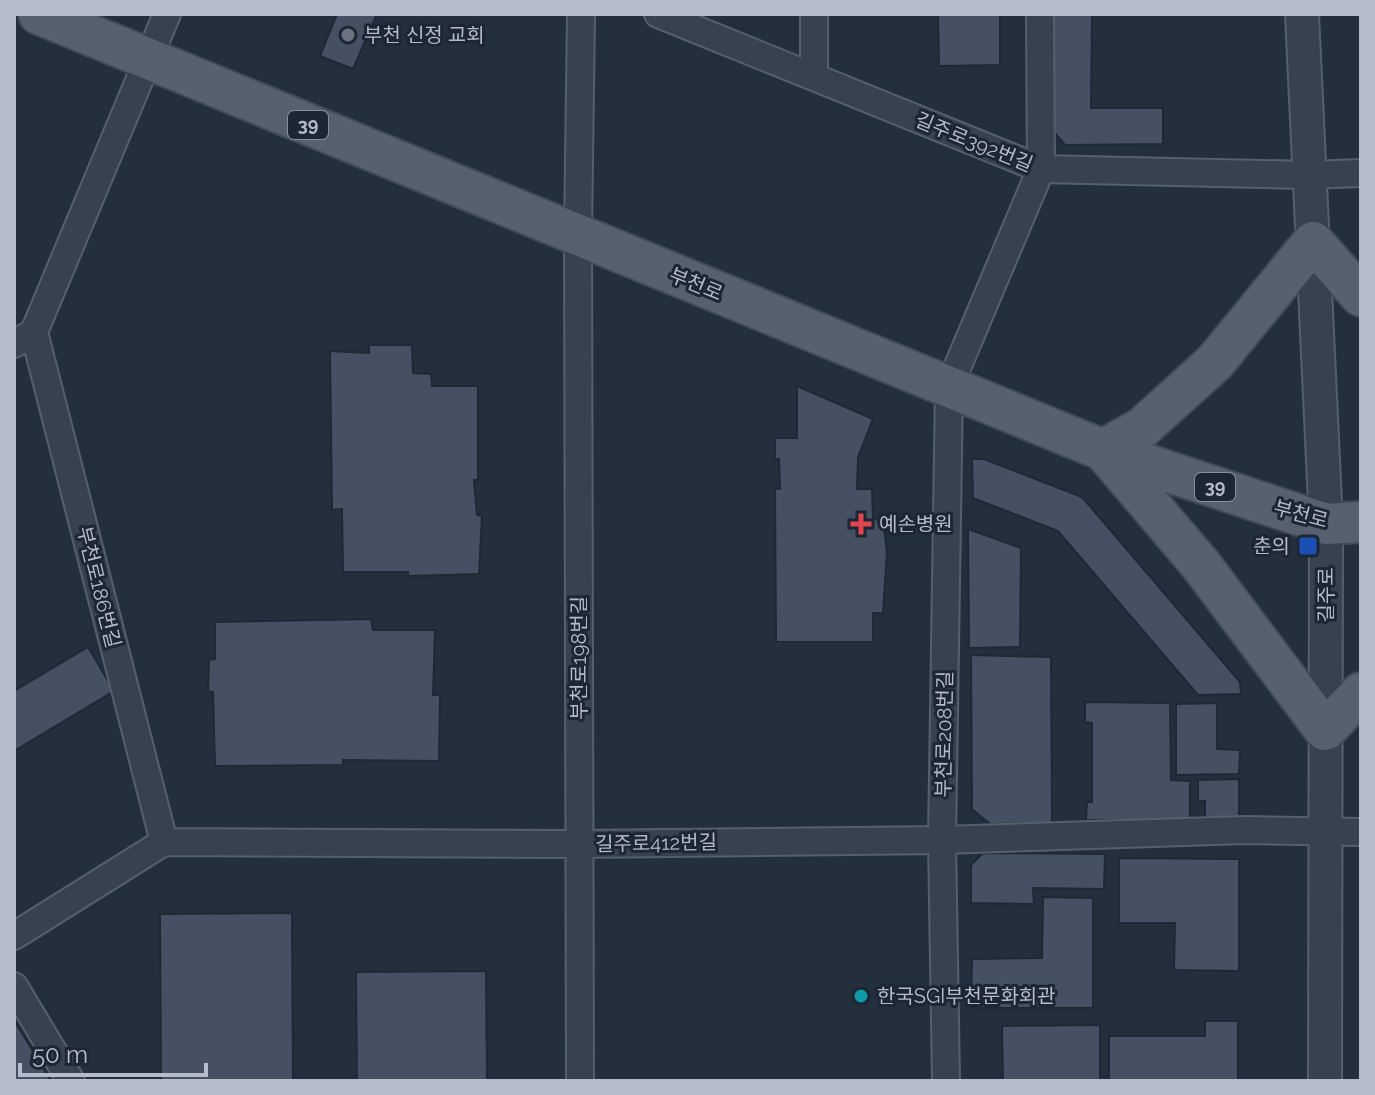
<svg xmlns="http://www.w3.org/2000/svg" width="1375" height="1095" font-family="Raleway,'Noto Sans KR',sans-serif">
	<style>
		.building { fill: #455162; stroke: #1f2835; stroke-width: 2 }
		.lines { fill: none; stroke-linecap: round; stroke-linejoin: round }
		.minor-casing { stroke: #565f6c; stroke-width: 30 }
		.tertiary-casing { stroke: #565f6c; stroke-width: 36 }
		.primary-casing { stroke: #414a57; stroke-width: 44 }
		.minor { stroke: #38414e; stroke-width: 26 }
		.tertiary { stroke: #38414e; stroke-width: 32 }
		.primary { stroke: #56606e; stroke-width: 40 }
		.worship-dot { fill: #6b7280; stroke: #1d2633; stroke-width: 3 }
		.health-dot { fill: #e0444e; stroke: #1d2633; stroke-width: 3 }
		.transit-dot { fill: #1a4fb4; stroke: #1d2633; stroke-width: 3 }
		.culture-dot { fill: #0f9aa8; stroke: #1d2633; stroke-width: 3 }
		.labels { text-anchor: middle; stroke-width: 6; stroke-linejoin: round; paint-order: stroke }
		.shield { fill: #1d2633; stroke: #878f9c; stroke-width: 2 }
		.shield-label { font-size: 18px; font-weight: bold; fill: #b4bcc9 }
		.poi-label { font-size: 20px; fill: #b4bcc9; stroke: #1d2633; text-anchor: start }
		.street-label { font-size: 20px; fill: #b4bcc9; stroke: #1d2633 }
	</style>
	<rect width="100%" height="100%" fill="#242f3e"/>
	<path class="building" d="M337 14H377L353 69 320 56Z
		M938 14H1000V65L939 66Z
		M1053 14H1092L1091 108H1163V144L1065 145 1054 132Z
		M369 345H412L413 373 431 374 432 386H478V480H474L477 515 482 516 479 574 408 576V572H343L342 509 332 510 330 351 369 353Z
		M797 386 873 419 858 457 857 489H872L873 519 883 520 887 551 883 613H873V642H776L775 489H780L779 459H775V438H797Z
		M972 459H984L1082 497 1240 682 1241 694 1198 695 1058 531 973 498Z
		M968 529 1021 548 1020 647 969 648Z
		M371 619 373 630H435L433 695H440L439 761 343 760V765L215 766 213 692 208 691 209 660 215 659V622Z
		M88 647 114 691 14 751V691Z
		M971 655 1051 657 1052 823 990 824 972 809Z
		M1085 702 1170 703 1171 780 1190 781V821L1086 820 1087 802H1092V723L1085 722Z
		M1217 703V749L1240 750 1239 774 1176 775V704Z
		M1239 779V824L1208 823 1209 818H1205V801H1198V780Z
		M983 853 1105 854 1104 889 1033 888 1034 904 971 903V865Z
		M1119 858 1239 859V971L1174 970 1175 923H1119Z
		M1043 897 1093 898V1008H971L972 959 1042 958Z
		M292 913 293 1081H161L160 914Z
		M486 971 487 1081H357L356 972Z
		M14 1020 51 1081H14Z
		M1205 1021H1238V1081H1109V1036H1205Z
		M1100 1025V1081H1003L1002 1026Z"/>
	<g class="lines">
		<g class="minor-casing">
			<path id="minor" d="M658 14 1041 169 1309 175 1361 173
				M814 14V77
				M34 332 164 842
				M14 344 34 332 167 14
				M14 936 164 842 579 844 942 840 1245 830 1361 832
				M14 986 71 1081
				M580 1081 578 236 581 14
				M946 1081 942 840 949 387 1041 169 1040 14"/>
		</g>
		<g class="tertiary-casing">
			<path id="tertiary" d="M1302 14 1326 524 1325 1081"/>
		</g>
		<g class="primary-casing">
			<path id="primary" d="M39 14 1103 450 1326 524 1361 522
				M1103 450 1142 428 1215 362 1313 242 1361 296
				M1104 451 1201 565 1325 730 1361 693"/>
		</g>
		<use href="#minor" class="minor"/>
		<use href="#tertiary" class="tertiary"/>
		<use href="#primary" class="primary"/>
	</g>
	<circle class="worship-dot" cx="348" cy="35" r="8"/>
	<path class="health-dot" d="M857 512h8v8h8v8h-8v8h-8v-8h-8v-8h8z"/>
	<rect class="transit-dot" x="1298" y="536" width="20" height="20" rx="4"/>
	<circle class="culture-dot" cx="861" cy="996" r="8"/>
	<g class="labels">
		<g class="shield">
			<rect x="288" y="111" width="40" height="28" rx="6"/>
			<rect x="1195" y="473" width="40" height="28" rx="6"/>
		</g>
		<g class="shield-label">
			<text x="308" y="131">39</text>
			<text x="1215" y="493">39</text>
		</g>
		<g class="poi-label">
			<text x="364" y="42">부천 신정 교회</text>
			<text x="879" y="531">예손병원</text>
			<text x="1290" y="553" text-anchor="end">춘의</text>
			<text x="877" y="1003">한국SGI부천문화회관</text>
		</g>
		<g class="street-label">
			<text transform="translate(974 142) rotate(22)" y="7">길주로392번길</text>
			<text transform="translate(696 284) rotate(22)" y="7">부천로</text>
			<text transform="translate(1301 514) rotate(15)" y="7">부천로</text>
			<text transform="translate(99 587) rotate(76)" y="7">부천로186번길</text>
			<text transform="translate(1326 595) rotate(-90)" y="7">길주로</text>
			<text transform="translate(579 658) rotate(-90)" y="7">부천로198번길</text>
			<text transform="translate(944 734) rotate(-89)" y="7">부천로208번길</text>
			<text transform="translate(656 843) rotate(-1)" y="7">길주로412번길</text>
		</g>
	</g>
	<rect width="1375" height="1095" fill="none" stroke="#b4bcc9" stroke-width="32"/>
	<path d="M20 1063v12h186v-12" fill="none" stroke="#b4bcc9" stroke-width="4"/>
	<text x="32" y="1063" font-size="24" fill="#b4bcc9" stroke="#1d2633" stroke-width="6" paint-order="stroke">50 m</text>
</svg>
